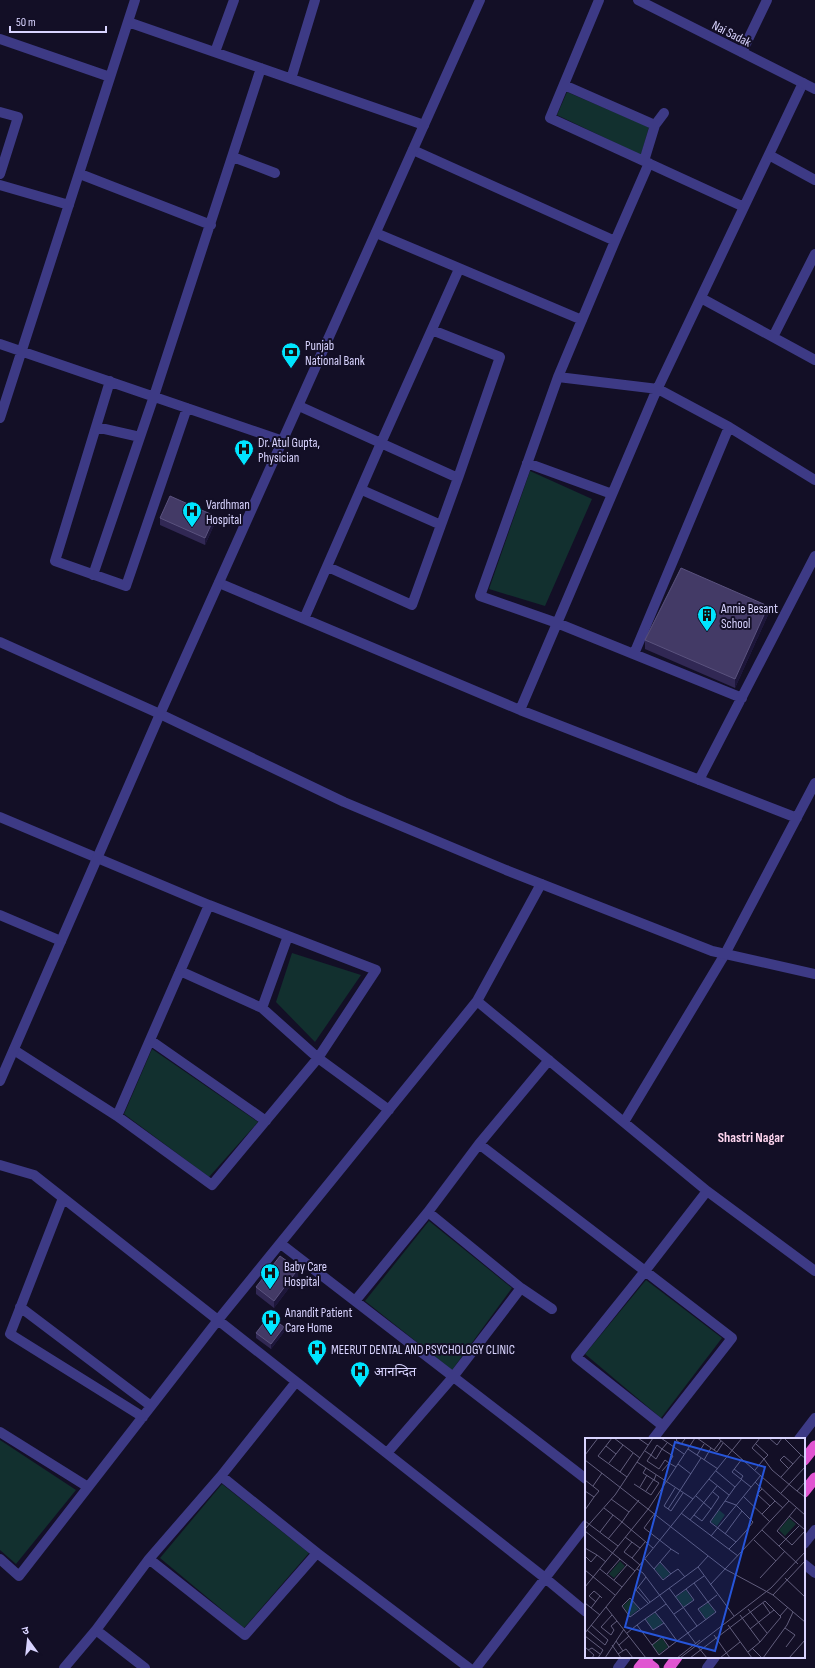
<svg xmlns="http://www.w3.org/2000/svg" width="815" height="1668" font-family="'Sofia Sans Condensed','Noto Sans Devanagari',sans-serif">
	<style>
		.green { fill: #12302f }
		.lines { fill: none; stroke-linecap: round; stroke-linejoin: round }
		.minor { stroke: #3d3a85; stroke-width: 10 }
		.tertiary { stroke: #3d3a85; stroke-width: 10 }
		.trunk { stroke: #e055d1; stroke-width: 11 }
		.wall { fill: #312854 }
		.shaded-wall { fill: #1d163a }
		.building { fill: #433a66; stroke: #5a527e }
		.labels { text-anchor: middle; stroke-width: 4; stroke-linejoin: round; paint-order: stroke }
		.street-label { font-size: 13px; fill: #d9d4ff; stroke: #130f26 }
		.poi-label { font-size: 13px; fill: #d9d4ff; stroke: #130f26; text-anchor: start }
		.neighbourhood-label { font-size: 14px; font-weight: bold; fill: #ffd6f0; stroke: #130f26 }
		.inset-road { fill: none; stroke: #625e7d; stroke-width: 1 }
		.view { fill: #2655da; fill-opacity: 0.15; stroke: #2655da; stroke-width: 2 }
		.inset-edge { fill: none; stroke: #d9d4ff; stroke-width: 2 }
	</style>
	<rect width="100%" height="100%" fill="#130f26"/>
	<path class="green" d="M567 92 649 127 641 155 557 115Z
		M530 471 592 499 545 606 489 589Z
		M292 953 361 975 315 1042 276 1002Z
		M152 1049 258 1122 209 1177 124 1114Z
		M429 1221 512 1288 452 1370 365 1301Z
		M646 1280 722 1338 661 1418 585 1354Z
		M0 1440 76 1490 16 1564 0 1550Z
		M222 1484 309 1553 244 1628 160 1558Z"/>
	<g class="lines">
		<path class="minor" d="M599 0 550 118 744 207
			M128 22 424 125
			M0 39 110 77
			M215 52 234 0
			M742 52 767 0
			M291 79 315 0
			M564 85 655 125 644 161
			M0 112 18 117 0 174
			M655 125 664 113
			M413 150 615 241 649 163
			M769 155 815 180
			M233 157 275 173
			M80 174 211 225
			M0 185 69 205
			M376 233 582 320
			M701 298 815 360
			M773 337 815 254
			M0 344 283 441
			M558 377 615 241
			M110 381 55 561 126 586 187 408
			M299 406 458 478 500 357 432 330
			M0 418 135 0
			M96 427 140 437
			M527 463 612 494
			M362 490 441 525
			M328 567 412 605 458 478
			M93 575 154 396 261 68
			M219 583 520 710 797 818
			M304 619 381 443 459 269
			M634 654 729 427
			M742 698 557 623 480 596 558 377 658 389 729 427 815 480
			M520 710 654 396 803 83
			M699 780 815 556
			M0 817 209 905
			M0 915 61 941
			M288 936 376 970 318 1058 262 1008Z
			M180 971 262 1008
			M477 1001 541 884
			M150 1040 209 905 288 936
			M14 1050 117 1116
			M266 1121 150 1040 117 1116 212 1185 318 1058 389 1110
			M624 1122 725 954 815 783
			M479 1144 549 1060
			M0 1165 34 1175 545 1578 586 1612
			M63 1198 10 1334 143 1417
			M428 1212 479 1144 645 1271 707 1191
			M281 1244 586 1479
			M521 1288 552 1309
			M355 1301 428 1212 521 1288 453 1377 387 1453
			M20 1307 151 1406
			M0 1432 88 1487
			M653 1439 663 1426 732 1338 645 1271 576 1357 663 1426
			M799 1439 815 1418
			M221 1476 296 1382
			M804 1544 815 1530
			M317 1553 245 1635 149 1559 221 1476 317 1553 469 1668
			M0 1559 19 1576 218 1320 477 1001 707 1191 815 1271
			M804 1564 815 1573
			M64 1668 96 1630
			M145 1668 96 1630 149 1559
			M476 1668 586 1525
			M618 1668 626 1657
			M707 1668 715 1657"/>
		<path class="tertiary" d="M638 0 815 89
			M0 642 160 714 344 802 506 870 712 951 815 974
			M0 1081 160 714 480 0"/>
		<path class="trunk" d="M804 1460 815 1446
			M804 1492 815 1478
			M645 1661 654 1668
			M639 1668 648 1657
			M669 1668 677 1657"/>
	</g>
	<path class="wall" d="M160 518 215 523 205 545 160 525Z
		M768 615 735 688 645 649V640Z
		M298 1276 274 1308 256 1294V1287Z
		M284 1332 271 1349 256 1338V1333Z"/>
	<path class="shaded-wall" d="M215 516V523L205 545V538Z
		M768 606V615L735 688V679Z
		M298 1269V1276L274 1308V1301Z
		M284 1327V1332L271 1349V1344Z"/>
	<path class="building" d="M170 496 215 516 205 538 160 518Z
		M681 568 768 606 735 679 645 640Z
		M280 1256 298 1269 274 1301 256 1287Z
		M269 1316 284 1327 271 1344 256 1333Z"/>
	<defs>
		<g id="bank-pin" transform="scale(1)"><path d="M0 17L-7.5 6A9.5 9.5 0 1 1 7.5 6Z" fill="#00e5ff" stroke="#130f26"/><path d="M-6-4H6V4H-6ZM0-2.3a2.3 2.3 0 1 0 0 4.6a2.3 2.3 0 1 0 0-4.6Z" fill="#111"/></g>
		<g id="hospital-pin" transform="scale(1)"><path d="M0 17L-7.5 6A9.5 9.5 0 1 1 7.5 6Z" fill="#00e5ff" stroke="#130f26"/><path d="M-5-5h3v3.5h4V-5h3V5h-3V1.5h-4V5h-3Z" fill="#111"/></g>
		<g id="building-pin" transform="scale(1)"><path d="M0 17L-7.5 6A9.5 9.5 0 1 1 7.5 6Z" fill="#00e5ff" stroke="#130f26"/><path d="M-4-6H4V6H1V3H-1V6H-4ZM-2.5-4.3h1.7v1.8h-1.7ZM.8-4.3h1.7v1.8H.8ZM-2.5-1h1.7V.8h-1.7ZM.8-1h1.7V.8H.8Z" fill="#111"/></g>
	</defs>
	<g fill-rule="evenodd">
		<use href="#bank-pin" x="291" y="352"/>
		<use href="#hospital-pin" x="244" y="449"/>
		<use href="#hospital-pin" x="192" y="511"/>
		<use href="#building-pin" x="707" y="615"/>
		<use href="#hospital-pin" x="270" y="1273"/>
		<use href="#hospital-pin" x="271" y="1319"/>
		<use href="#hospital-pin" x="317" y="1349"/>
		<use href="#hospital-pin" x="360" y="1371"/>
	</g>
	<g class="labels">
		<g class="street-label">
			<text transform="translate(732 33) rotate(27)" y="5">Nai Sadak</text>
		</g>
		<g class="poi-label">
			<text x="305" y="350">Punjab<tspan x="305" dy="15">National Bank</tspan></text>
			<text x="258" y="447">Dr. Atul Gupta,<tspan x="258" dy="15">Physician</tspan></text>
			<text x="206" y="509">Vardhman<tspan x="206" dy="15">Hospital</tspan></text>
			<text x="721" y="613">Annie Besant<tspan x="721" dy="15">School</tspan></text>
			<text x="284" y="1271">Baby Care<tspan x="284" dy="15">Hospital</tspan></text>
			<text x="285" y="1317">Anandit Patient<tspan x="285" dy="15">Care Home</tspan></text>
			<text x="331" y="1354">MEERUT DENTAL AND PSYCHOLOGY CLINIC</text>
			<text x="374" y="1376">आनन्दित</text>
		</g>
		<g class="neighbourhood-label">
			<text x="751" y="1142">Shastri Nagar</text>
		</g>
	</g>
	<g transform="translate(585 1438)">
		<rect width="220" height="220" fill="#130f26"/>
		<path d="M134 72 140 77 132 88 126 84ZM204 80 211 86 200 98 194 92ZM35 123 40 128 29 140 24 136ZM75 125 85 136 78 141 70 131ZM101 152 108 162 99 169 91 159ZM45 161 54 171 45 178 38 168ZM123 165 130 174 121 181 114 171ZM70 175 78 185 68 192 61 181ZM77 200 83 209 74 216 67 207Z" fill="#12302f"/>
		<path class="inset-road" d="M27 0 13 18 42 39M29 0 55 20M53 0 63 7M76 0 99 16M93 0 91 2 96 6 100 1M112 0 129 12 136 3M133 0 220 77M184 0 192 7 197 0M199 0 216 17M82 5 77 11 88 18 84 25 91 29M171 6 183 17 179 21 187 32 212 53M21 8 31 16M103 11 133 31M129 12 132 14 138 5M60 13 66 17 71 21 77 11 72 7 66 17 62 23 74 31 80 22 84 25 77 33M0 17 13 0M112 17 119 6M157 21 147 34 166 49M0 22 140 131 188 157 220 184M119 22 126 10M52 24 108 61M24 25 38 7M93 26 106 36M61 30 58 35 69 42M149 31 158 38 156 41M204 31 195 22 199 18 208 26M170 32 179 21 167 10 175 0M131 33 150 49 156 42M35 34 48 15M196 39 216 17 220 20M124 41 144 57M0 42 14 53 9 59 0 53M170 44 190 63M220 44 212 53 220 59M49 46 66 57 74 45 69 42 71 37M8 48 17 35M55 49 62 37M90 50 79 68 86 73 98 55M177 51 172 56 185 68M61 53 69 41M196 55 220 29M111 58 126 71 134 59 128 54M158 58 185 84M26 61 44 74 54 62M140 63 150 49M212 69 192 93 207 107 220 93M19 70 37 84 23 101M83 71 116 20M0 72 9 59M44 74 37 84 68 110M70 75 59 90 86 111M96 75 153 118M177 76 190 63 198 70M109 77 117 83 126 71M204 78 220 92M105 82 132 48M0 83 33 108M0 91 30 57 68 0M177 92 213 126M0 93 50 133M15 94 28 77M140 96 157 73M126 98 176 37M40 99 55 110M169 102 191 123M194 108 214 88M0 110 12 117M144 111 151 104 161 93 168 84 151 67 140 63 125 84 151 104M0 118 6 124 12 117 21 124M47 120 39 114 47 104M60 121 69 131M75 124 86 111 94 116M55 127 47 120 60 104M113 129 123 118M15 131 37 149M52 131 58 135 111 206M0 132 30 157M22 136 35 121M86 136 75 124 69 131 78 142 87 135 93 131 100 139M61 139 51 152 63 165M175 140 200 113M200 140 220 159M29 142 42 127M109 145 119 138M125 147 204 63M0 149 64 70 110 0M53 149 65 164M84 150 112 188M101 151 109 145 123 164 132 157M188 157 220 123M11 164 4 158 9 153 15 158M0 165 15 177M178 165 185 175M21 169 61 220M6 170 15 158 17 160M55 171 45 160 37 168 45 179 113 129 149 178M163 171 182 195M70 174 81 166M89 176 109 162 101 151 90 159M27 177 16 189 26 197 29 192 26 188 32 183M155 177 175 204 163 214M195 178 203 169M60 181 52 187 67 207M79 185 70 174 60 181 68 192 79 185 92 203 131 174 123 164 113 171 121 182M143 187 167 220M200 190 210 197 201 209M165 191 189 172M2 192 20 207 23 202 6 187M0 195 157 0M42 195 52 187M129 197 145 220M0 198 18 212 13 220M31 203 38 213M27 207 36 220M34 207 44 198M0 209 9 217 7 220M84 209 77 199 67 207 74 217 92 203M113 209 122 220M167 210 177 220M3 212 7 210 15 216M33 216 41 211 48 220M20 220 39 191M92 220 115 202M95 220 186 150 220 114M105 220 180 163 196 179 175 204M135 220 155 204M178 220 202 187 208 174M204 220 220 202"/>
		<path class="view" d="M90 4 180 29 130 213 40 189Z"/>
		<rect width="220" height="220" class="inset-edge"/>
	</g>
	<g transform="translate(28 1640) rotate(345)" stroke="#130f26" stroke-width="3" paint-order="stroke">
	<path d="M0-3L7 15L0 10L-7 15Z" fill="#d9d4ff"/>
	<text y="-6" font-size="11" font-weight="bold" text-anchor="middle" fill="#d9d4ff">उ</text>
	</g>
	<path d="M10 26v6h96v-6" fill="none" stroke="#d9d4ff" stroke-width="2"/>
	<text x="16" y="26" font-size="12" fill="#d9d4ff" stroke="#130f26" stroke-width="3" paint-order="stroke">50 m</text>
</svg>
